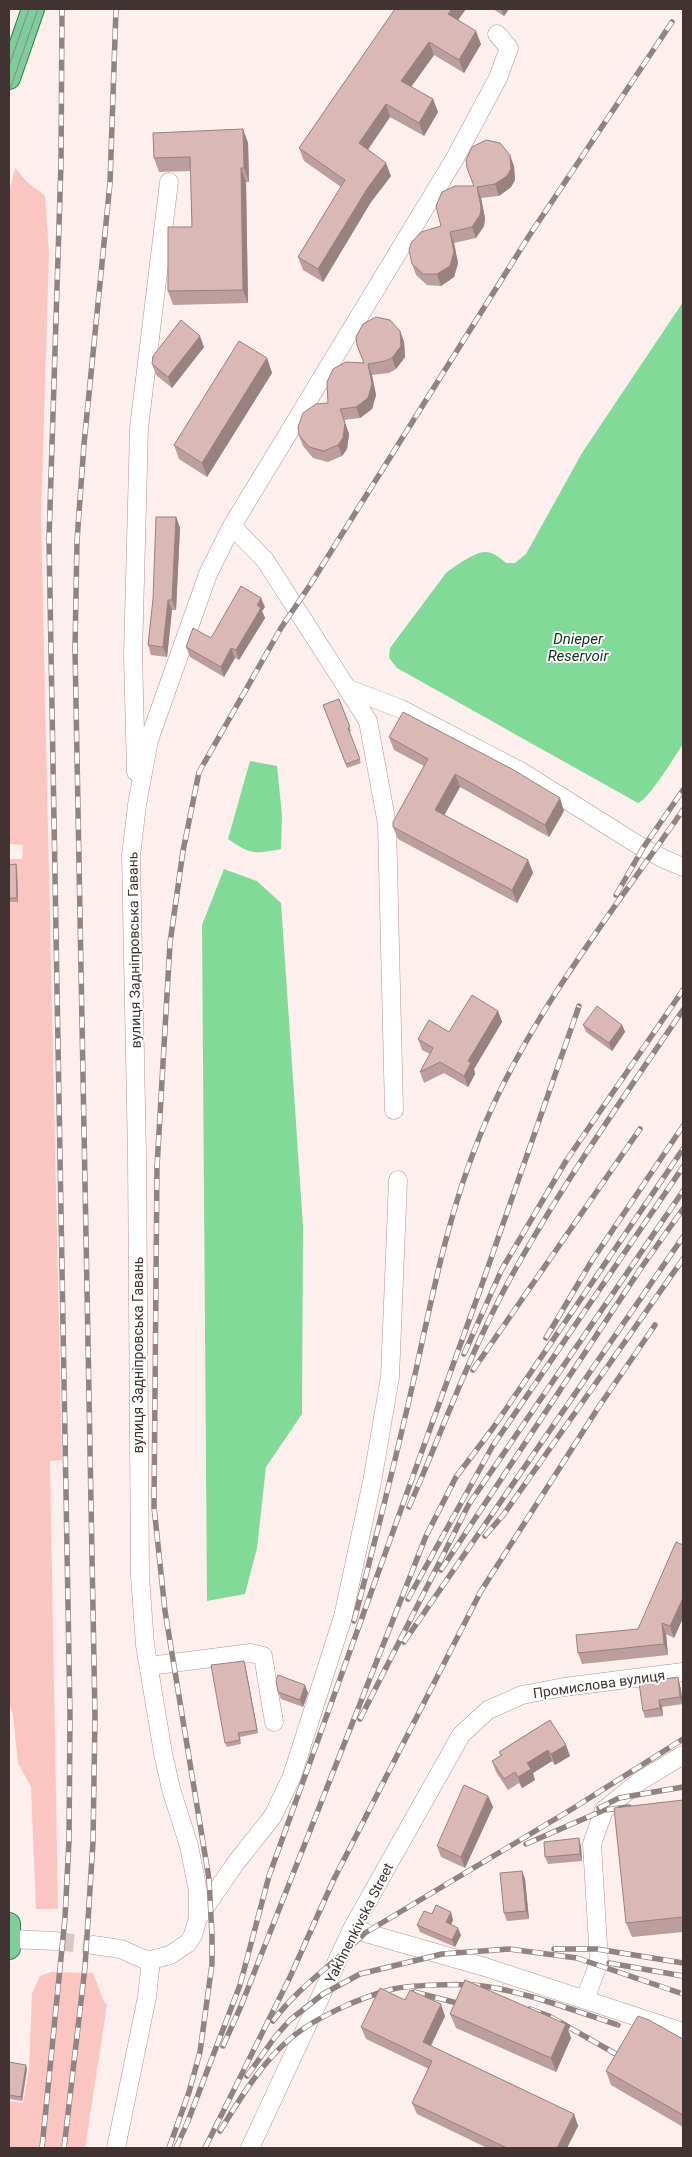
<svg xmlns="http://www.w3.org/2000/svg" width="692" height="2157" font-family="Roboto,sans-serif">
	<style>
		.green { fill: #fbc5c1 }
		.water { fill: #81da98 }
		.lines { fill: none; stroke-linecap: round; stroke-linejoin: round }
		.minor-tunnel { stroke: #d7c9c8; stroke-width: 18; stroke-dasharray: 18 9; stroke-linecap: butt }
		.minor-casing { stroke: #b29391; stroke-width: 19 }
		.major-casing { stroke: #30824c; stroke-width: 24 }
		.minor { stroke: #fff; stroke-width: 18 }
		.major { stroke: #7ecd9c; stroke-width: 22 }
		.tram { stroke: #918382; stroke-width: 1 }
		.rail-casing { stroke: #918382; stroke-width: 5.5 }
		.rail { stroke: #fff; stroke-width: 4; stroke-dasharray: 11; stroke-linecap: butt }
		.wall { fill: #bb9e9d }
		.shaded-wall { fill: #98817f }
		.building { fill: #d9b8b6; stroke: #98817f }
		.labels { text-anchor: middle; stroke-width: 4; stroke-linejoin: round; paint-order: stroke }
		.street-label { font-size: 14px; fill: #403332; stroke: #fff }
		.water-label { font-size: 15px; font-style: italic; fill: #0e331a; stroke: #fff }
	</style>
	<rect width="100%" height="100%" fill="#fdefee"/>
	<path class="green" d="M15 168 26 181 45 196 49 253 41 517 62 1460 50 1461 58 1909H36L31 1787 18 1763 13 1716 9 1703V859H22L23 845 9 844V193Z
		M51 1972 93 1973 104 2002 107 2005 85 2148H9V2101L23 2103 29 2069 32 1993 40 1976Z"/>
	<path class="water" d="M683 302V744C675 756 649 799 638 803L397 668 389 658 390 648 446 573C455 566 475 552 485 552 494 552 500 558 506 563H515L526 554 582 453Z
		M250 761 277 766 282 815 281 849C254 854 251 855 228 839Z
		M224 869 257 881 281 903 303 1226 302 1414 266 1467 257 1548 245 1594 207 1601 202 925Z"/>
	<g class="lines">
		<path class="minor-tunnel" d="M56 1941 93 1945"/>
		<g class="minor-casing">
			<path id="minor" d="M232 526 265 560 368 721 387 824 394 1110
				M349 689 401 709 522 772 643 848 664 859 683 867
				M136 772 133 655 139 428 169 182
				M149 1666 251 1653 263 1656 274 1722
				M198 1918 235 1864 273 1816 292 1776 343 1617 372 1482 390 1377 398 1180
				M352 1929 485 1967 683 2032
				M9 1939 56 1941
				M93 1945 121 1949 143 1959 151 1960 170 1955 188 1943 193 1935 198 1918V1891L189 1846 171 1789 163 1753 145 1645 140 1576 137 1156 131 856 137 805 149 740 208 574 232 526 454 160 498 78 509 48 497 34
				M585 1999 599 1962 592 1844 604 1810 640 1781 683 1755
				M116 2148 147 1997 151 1960
				M250 2148 352 1929 461 1735 488 1710 522 1695 564 1687 683 1672"/>
		</g>
		<g class="major-casing">
			<path id="major" d="M9 78 33 9
				M9 1924V1948"/>
		</g>
		<use href="#minor" class="minor"/>
		<use href="#major" class="major"/>
		<path class="tram" d="M9 66 29 9
			M9 92 38 9"/>
		<g class="rail-casing">
			<path id="rail" d="M616 895 643 848 683 790
				M546 1338 591 1262 683 1126
				M464 1354 502 1269 566 1161 683 990
				M473 1370 640 1129
				M409 1507C444 1427 473 1344 516 1268 566 1179 625 1095 683 1010
				M485 1536 504 1514 683 1259
				M441 1570 641 1268 683 1209
				M408 1599 492 1447 683 1167
				M354 1621C376 1538 397 1454 416 1370 433 1292 449 1212 479 1138 527 1018 610 915 683 810
				M404 1642 683 1237
				M360 1719 469 1504 683 1191
				M599 1808 619 1798 683 1787
				M526 1844 604 1810 629 1807
				M554 1949H597L683 1963
				M609 1963 683 1976
				M414 1992 457 2003
				M530 2009 549 2016 616 2054
				M273 2021C299 1986 335 1963 365 1933L572 1809 683 1739
				M223 2046 241 2006 426 1536 456 1477 493 1428 683 1149
				M247 2076 275 2037 290 2020 323 1994 360 1974 442 1954 509 1949 577 1958 683 1994
				M220 2131C240 2099 261 2063 291 2038 316 2017 361 1997 393 1989 410 1985 455 1984 472 1985 516 1988 575 2011 618 2025
				M42 2148 65 1918 69 1840 70 1716 49 539 61 163 62 9
				M64 2148 85 1967 93 1842 95 1716 75 649 77 541 84 444 110 183 116 9
				M169 2148 189 2092 200 2052 212 1964V1936L209 1879 165 1611 154 1507 157 1167 170 943 183 851 199 772 281 628 310 585 529 236 672 22
				M176 2148 188 2121 240 1985 269 1876 480 1290 579 1006
				M205 2148 290 1977 334 1879 481 1591 598 1408 655 1325"/>
		</g>
		<use href="#rail" class="rail"/>
	</g>
	<path class="wall" d="M395 9H466L458 20 481 44 464 73 434 55 411 87 433 99 438 112 424 136 390 117 368 150 391 176 371 202 323 282 303 270 298 257 341 187 304 161 299 148Z
		M493 9H509L504 16Z
		M243 129 248 143 249 182H246L248 303 173 305 168 291 192 227 191 171 159 172 154 158Z
		M514 166 515 180 511 187 499 196 481 198 485 218 484 226 476 238 454 243 458 263 454 277 441 286 427 285 416 275 412 264 441 226 474 186Z
		M400 331 404 342 405 357 396 369 389 373 372 375 376 395 372 409 360 418 344 420 349 434 347 449 342 456 328 462 313 458 303 446 299 435 364 363 357 345Z
		M204 347 172 388 156 375 152 364Z
		M267 358 272 373 207 477 179 459 174 445Z
		M176 517 180 528 176 610H172L167 657 151 655 148 645Z
		M265 607 262 611 265 618 239 660 235 658 224 677 190 657 186 647 211 638Z
		M339 699 351 731 349 732 361 763 347 768 323 705Z
		M389 737 564 811 549 837 460 787 444 815 528 860 533 873 517 903 398 839 393 827 424 766 394 750Z
		M16 864 17 868 18 902H9V865Z
		M498 1011 502 1022 474 1069 475 1074 468 1087 444 1073 424 1083 420 1072 430 1054 422 1050 418 1039 449 1032Z
		M583 1025H622L625 1032 612 1051 586 1032Z
		M683 1545V1618L674 1638 666 1634 668 1655 582 1664 578 1653 638 1629Z
		M245 1664 258 1733 240 1737 241 1744 227 1747 225 1743Z
		M680 1685 683 1704 662 1707 663 1716 645 1718 643 1711Z
		M278 1692 308 1693 303 1707 281 1699Z
		M550 1720 570 1756 555 1765 552 1761 533 1773 535 1780 522 1788 519 1783 508 1790 496 1772 492 1761 501 1756 499 1752Z
		M488 1796 493 1807 465 1868 441 1857 437 1846Z
		M683 1800V1932L632 1937 626 1923Z
		M581 1846 582 1861 548 1864 545 1857Z
		M522 1871 525 1879 529 1919 507 1921 504 1913Z
		M432 1914 453 1920 451 1924 461 1935 455 1947 420 1932 417 1925Z
		M405 2000 445 2016 431 2046 574 2114 578 2126 567 2148H487L417 2114 412 2103 429 2069 366 2039 361 2027Z
		M450 2014 566 2024 571 2038 556 2072 456 2028Z
		M683 2039V2127L611 2085 606 2071Z
		M9 2062 27 2069 22 2101 9 2099Z"/>
	<path class="shaded-wall" d="M452 9H466L453 27 448 14Z
		M501 9H509L504 16Z
		M476 31 481 44 464 73 459 60Z
		M429 42 434 55 406 94 401 81Z
		M433 99 438 112 424 136 419 123Z
		M386 104 390 117 363 156 359 143Z
		M243 129 248 143 249 182 244 168Z
		M510 155 514 166 515 180 511 187 499 196 495 184Z
		M386 163 391 176 371 202 323 282 318 269 367 189Z
		M241 168 246 182 248 303 243 290Z
		M477 187 481 198 485 218 484 226 476 238 472 227Z
		M450 232 454 243 458 263 454 277 441 286 437 274Z
		M400 331 404 342 405 357 396 369 392 358Z
		M200 336 204 347 172 388 168 377Z
		M267 358 272 373 207 477 202 463Z
		M368 364 372 375 376 395 372 409 360 418 356 407Z
		M340 409 349 434 347 449 342 456 338 445Z
		M176 517 180 528 176 610 172 600Z
		M261 598 265 607 262 611 265 618 239 660 236 650Z
		M168 600 172 610 167 657 163 647Z
		M231 648 235 658 224 677 221 667Z
		M455 774 460 787 440 823 435 810Z
		M560 798 564 811 549 837 545 825Z
		M528 860 533 873 517 903 512 890Z
		M16 864 17 868 18 902 17 898Z
		M498 1011 502 1022 474 1069 475 1074 468 1087 464 1076 468 1061Z
		M622 1025 625 1032 612 1051 609 1043Z
		M683 1598V1618L674 1638 670 1626Z
		M662 1623 666 1634 668 1655 664 1644Z
		M244 1661 245 1664 258 1733 257 1730Z
		M678 1677 680 1685 683 1704 680 1697Z
		M305 1685 308 1693 303 1707 300 1700Z
		M659 1700 662 1707 663 1716 660 1708Z
		M566 1745 570 1756 555 1765 551 1754Z
		M548 1750 552 1761 533 1773 535 1780 522 1788 518 1777 527 1763Z
		M488 1796 493 1807 465 1868 461 1857Z
		M579 1838 581 1846 582 1861 580 1854Z
		M522 1871 525 1879 529 1919 526 1911Z
		M451 1912 453 1920 449 1929 446 1922Z
		M458 1928 461 1935 455 1947 452 1940Z
		M441 2004 445 2016 427 2053 423 2042Z
		M566 2024 571 2038 556 2072 551 2058Z
		M26 2065 27 2069 22 2101 21 2097Z
		M574 2114 578 2126 567 2148H557Z"/>
	<path class="building" d="M395 9H452L448 14 476 31 459 60 429 42 401 81 433 99 419 123 386 104 359 143 386 163 367 189 318 269 298 257 345 180 299 148Z
		M243 129 244 168H241L243 290 168 291V227H192L190 157 154 158 153 133Z
		M486 140 500 143 510 155 511 169 507 176 495 184 477 187 481 207 480 215 472 227 450 232 454 252 450 266 437 274H423L412 264 409 250 411 243 421 232 441 226 436 206 442 192 455 186H474L467 168 466 160 472 147Z
		M376 317 390 320 400 331 401 346 392 358 385 361 368 364 372 384 368 398 356 407 340 409 345 423 343 438 338 445 324 451 309 447 299 435 298 427 303 413 316 404 328 403 327 382 333 369 346 362 364 363 357 345 356 337 363 324Z
		M181 320 200 336 168 377 152 364 153 356Z
		M239 341 267 358 202 463 174 445Z
		M156 517H176L172 600H168L163 647 148 645 153 599Z
		M241 586 261 598 257 605 261 608 236 650 231 648 221 667 186 647 193 628 211 638Z
		M339 699 350 727 348 728 360 759 346 764 323 705Z
		M403 712 512 769 560 798 545 825 455 774 435 810 528 860 512 890 393 827V822L428 759 389 737Z
		M16 864 17 898H9V865Z
		M472 995 498 1011 468 1061 471 1063 464 1076 440 1062 420 1072 433 1048 418 1039 429 1020 449 1032Z
		M597 1006 622 1025 609 1043 583 1025Z
		M676 1542 683 1545V1598L670 1626 662 1623 664 1644 578 1653 576 1635 638 1629Z
		M244 1661 257 1730 238 1733 240 1740 225 1743 211 1665Z
		M278 1675 305 1685 300 1700 278 1692 276 1680Z
		M678 1677 680 1697 659 1700 660 1708 643 1711 639 1683Z
		M550 1720 566 1745 551 1754 548 1750 527 1763 531 1769 518 1777 515 1772 504 1779 492 1761 502 1755 499 1752Z
		M464 1785 488 1796 461 1857 437 1846Z
		M683 1800V1917L626 1923 614 1808Z
		M579 1838 580 1854 545 1857 544 1842Z
		M522 1871 526 1911 504 1913 500 1873Z
		M436 1905 451 1912 446 1922 458 1928 452 1940 417 1925 424 1911 432 1914Z
		M465 1980 566 2024 551 2058 450 2014Z
		M380 1988 405 2000 410 1990 441 2004 423 2042 574 2114 557 2148H507L412 2103 432 2061 361 2027Z
		M638 2016 649 2020 683 2039V2115L606 2071Z
		M9 2062 26 2065 21 2097 9 2095Z"/>
	<g class="labels">
		<g class="street-label">
			<text transform="translate(134 950) rotate(-91)" y="5">вулиця Задніпровська Гавань</text>
			<text transform="translate(138 1355) rotate(-90)" y="5">вулиця Задніпровська Гавань</text>
			<text transform="translate(599 1684) rotate(-8)" y="5">Промислова вулиця</text>
			<text transform="translate(359 1923) rotate(-63)" y="5">Yakhnenkivska Street</text>
		</g>
		<g class="water-label">
			<text x="578" y="644">Dnieper<tspan x="578" dy="17">Reservoir</tspan></text>
		</g>
	</g>
	<rect width="692" height="2157" fill="none" stroke="#403332" stroke-width="20"/>
</svg>
